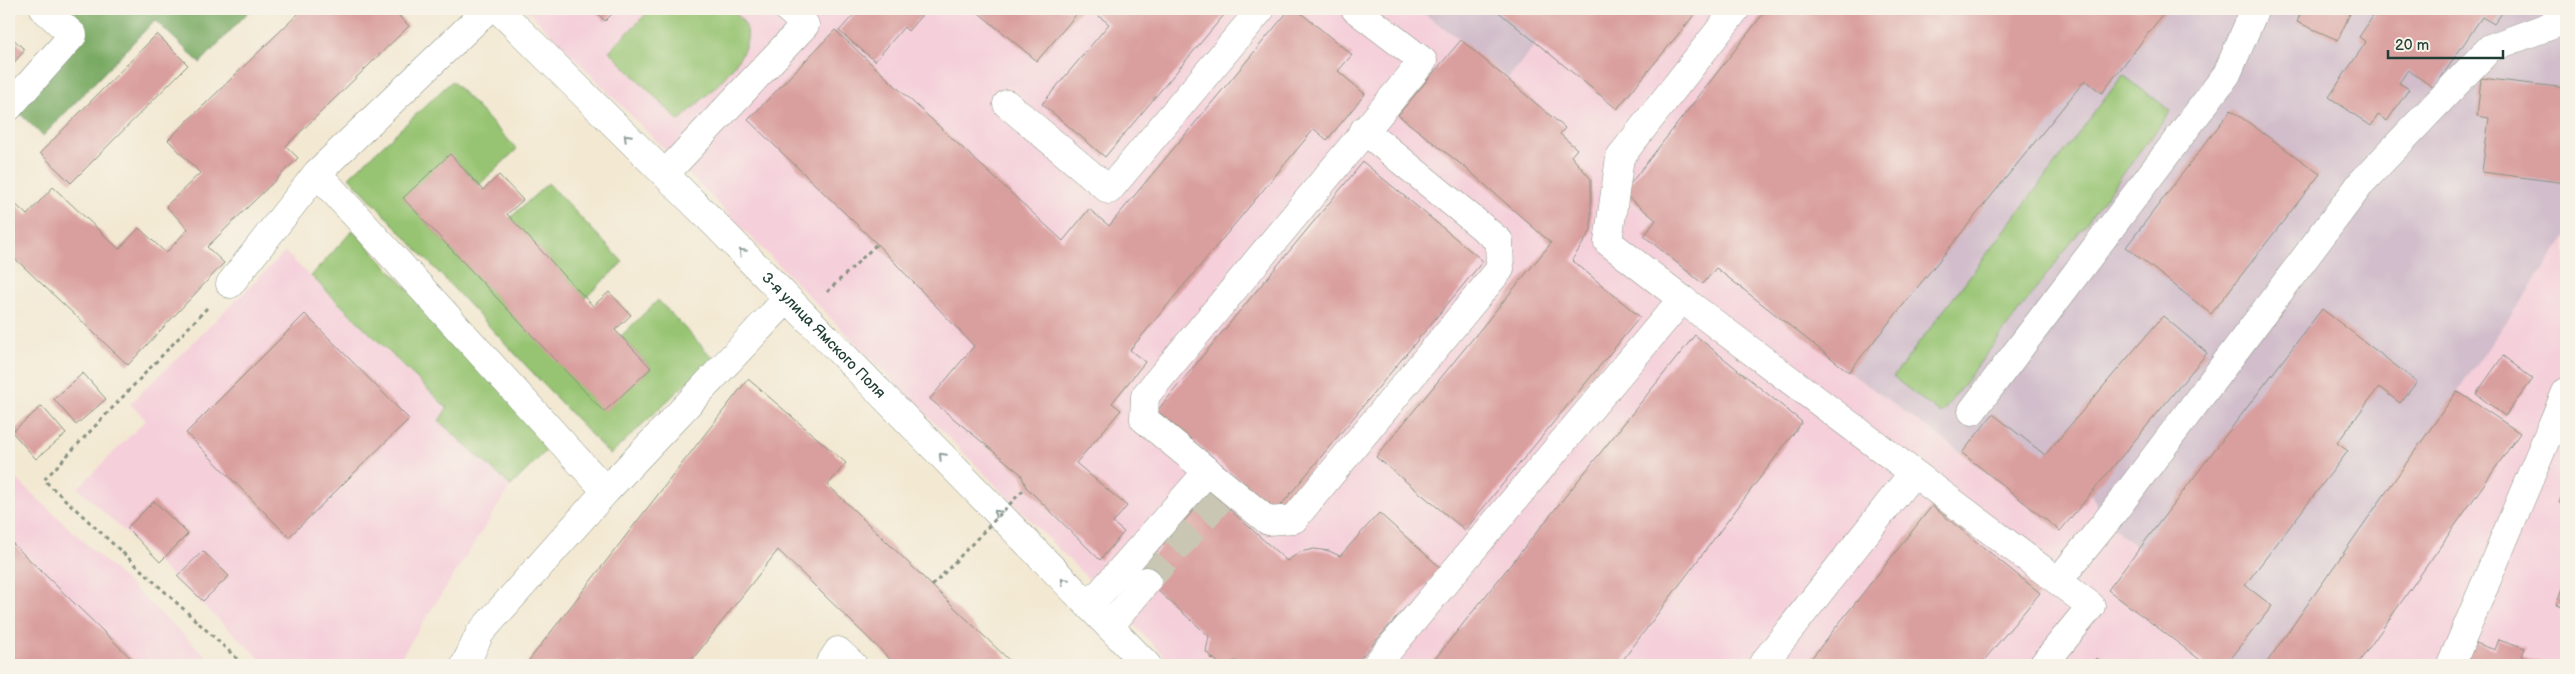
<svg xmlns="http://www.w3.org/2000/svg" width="2575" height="674" font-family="'Balsamiq Sans',sans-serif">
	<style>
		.built { fill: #f5cfda }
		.industrial { fill: #d1bdcb }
		.green { fill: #97c472; stroke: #5b8053 }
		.forest { fill: #79aa64; stroke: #4c744c }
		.building { fill: #d99f9e }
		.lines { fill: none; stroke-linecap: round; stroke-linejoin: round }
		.minor-tunnel { stroke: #c9c7b3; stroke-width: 28; stroke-dasharray: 28 14; stroke-linecap: butt }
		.minor-casing { stroke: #899384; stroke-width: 29 }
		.path { stroke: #899384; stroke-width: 3; stroke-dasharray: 4 4; stroke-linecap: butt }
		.minor { stroke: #fff; stroke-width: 28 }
		.path-bridge { stroke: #899384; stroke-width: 3; stroke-dasharray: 4 4; stroke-linecap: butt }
		.oneway { stroke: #8f9e9a }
		.labels { text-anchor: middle; stroke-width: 5; stroke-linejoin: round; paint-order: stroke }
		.street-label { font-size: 15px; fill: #1f3d34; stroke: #f7f3e8 }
	</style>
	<rect width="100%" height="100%" fill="#f7f3e8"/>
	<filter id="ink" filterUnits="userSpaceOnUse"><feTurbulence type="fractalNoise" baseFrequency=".02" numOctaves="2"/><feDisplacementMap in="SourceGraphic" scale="10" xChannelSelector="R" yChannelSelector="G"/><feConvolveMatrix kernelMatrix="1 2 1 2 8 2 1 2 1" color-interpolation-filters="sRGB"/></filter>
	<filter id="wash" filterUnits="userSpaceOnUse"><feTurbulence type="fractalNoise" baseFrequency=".0096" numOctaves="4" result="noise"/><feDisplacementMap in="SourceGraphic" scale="20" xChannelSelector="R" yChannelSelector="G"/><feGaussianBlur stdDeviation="1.12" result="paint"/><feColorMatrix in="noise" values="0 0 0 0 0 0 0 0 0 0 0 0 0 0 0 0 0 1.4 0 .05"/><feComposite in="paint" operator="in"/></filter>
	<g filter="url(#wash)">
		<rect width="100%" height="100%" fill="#f3e9d3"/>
		<path class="built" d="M526 9H1417L1461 40 1536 42 1617 109 1699 9H1767L1624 193 1656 220 1644 236 1703 284 1716 268 1849 372 1962 453 2060 531 2090 493 2106 522 2139 549 2108 590 2207 665H1173Z
			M2566 237V665H2265L2491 342Z
			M285 252 447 409 439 421 511 486 396 665H267L78 488 146 420 130 404Z
			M9 472 216 665H9Z"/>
		<path class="industrial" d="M1417 9H1699L1617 109 1537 43 1508 78 1461 40Z
			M1767 9H2566V237L2265 665H2207L2108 590 2139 549 2106 522 2090 493 2060 531 1962 453 1849 372 1716 268 1703 284 1644 236 1656 219 1623 193Z"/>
		<path class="green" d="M651 9H731C737 15 745 21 747 30 753 60 699 101 679 121L609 51Z
			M2123 75 2171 111 1941 414 1893 377Z
			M452 81 517 149 479 185 450 155 404 199 604 411 651 368 621 336 658 300 713 358 610 455 349 177Z
			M548 183 623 262 585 298 510 218Z
			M353 230 552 445 511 486 439 421 447 408 311 276Z"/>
		<path class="forest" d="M57 9H251L200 63 155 20 43 136 14 108 83 36Z"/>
		<g id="blocks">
			<path class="building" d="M303 9H392L409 26 286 146 298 158 207 247 224 263 128 365 9 253V198L27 215 53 187 119 249 139 228 166 253 188 229 166 206 200 173 168 140Z
				M593 9H617L605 21Z
				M859 9H927L908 31 904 27 875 61 839 31Z
				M974 9H1081L1037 61Z
				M1090 9H1229L1105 157 1042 104 1109 24Z
				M1290 9H1296L1352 55 1338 71 1365 94 1327 140 1314 129 1130 350 1145 362 1112 403 1121 410 1076 463 1127 506 1113 523 1124 532 1100 560 1026 487 1021 474 930 399 974 346 877 244 748 120 835 30 1063 241 1089 209 1109 226Z
				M1495 9H1699L1617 109Z
				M1767 9H2167L2102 93 2085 80 1849 372 1716 268 1703 284 1644 236 1656 220 1623 193Z
				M2302 9H2352L2338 40 2297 22Z
				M2378 9H2505L2494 24 2482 17 2434 88 2408 70 2399 83 2409 89 2387 121 2378 115 2371 126 2329 97 2366 42 2359 37Z
				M157 34 188 65 71 183 40 153Z
				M9 35 25 50 9 68Z
				M1461 40 1565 128 1560 134 1577 149 1571 156 1591 179V231L1572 260 1640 317 1465 530 1376 457 1551 243 1467 169 1398 115Z
				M2481 78 2566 88V183L2482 172 2489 118 2477 116Z
				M2231 110 2320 174 2211 314 2126 247Z
				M450 154 483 190 499 175 523 200 507 214 593 306 609 292 631 315 615 330 651 368 604 412 403 198Z
				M1363 162 1483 261 1277 510 1157 411Z
				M2322 309 2417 382 2400 403 2379 387 2337 443 2348 451 2245 585 2272 606 2226 665H2207L2108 590Z
				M305 314 409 419 289 537 186 433Z
				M2163 316 2207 353 2060 531 1962 453 1993 414 2045 455Z
				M1695 335 1802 422 1619 665H1430Z
				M2503 356 2533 379 2505 416 2476 394Z
				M83 373 106 399 76 425 54 399Z
				M748 379 846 463 828 485 1014 665H896L778 550 688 665 526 664Z
				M2457 391 2520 433 2357 665H2265Z
				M42 406 66 434 36 459 12 432Z
				M2566 484V506L2559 503Z
				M1210 492 1287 561 1300 552 1314 549 1329 551 1340 556 1379 513 1441 568 1354 665H1241L1236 661 1221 665 1206 652 1209 636 1138 573Z
				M154 501 188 534 160 562 127 528Z
				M1932 506 2040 593 1980 665H1806Z
				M9 540 138 665H9Z
				M203 551 229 576 203 601 177 576Z
				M2566 578V607L2556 604Z
				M2499 639 2525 648 2522 656 2548 665H2465L2473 642 2495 650Z
				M2097 658 2106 665H2091Z"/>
		</g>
	</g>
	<g filter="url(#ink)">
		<use href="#blocks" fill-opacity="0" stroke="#899384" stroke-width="1"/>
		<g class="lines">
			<path class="minor-tunnel" d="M1147 581 1219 500"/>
			<g class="minor-casing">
				<g id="minor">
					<path id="s1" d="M498 9 714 223 1147 665"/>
					<path d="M1355 9 1423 61 1145 396 1144 419 1268 521 1294 519 1500 269 1499 241 1364 130"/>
					<path d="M1007 104 1109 190 1261 9"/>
					<path d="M9 107 73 35 44 9"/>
					<path d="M317 173 606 491 787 299"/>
					<path d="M665 174 805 25 788 9"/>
					<path d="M230 284 317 173 488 9"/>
					<path d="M1682 299 1608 242 1620 157 1736 9"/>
					<path d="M1972 411 2227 74 2255 9"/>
					<path d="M2058 581 2106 522 2362 182 2490 48 2566 20"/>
					<path d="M1089 606 1208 471"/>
					<path d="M1110 626 1147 581"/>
					<path d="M465 665 480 633 606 491"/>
					<path d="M829 665 838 651 853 665"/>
					<path d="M1376 665 1682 299 2091 606 2043 665"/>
					<path d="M1762 665 1913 473"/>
					<path d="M2451 665 2566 392"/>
				</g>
			</g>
			<path class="path" d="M827 292 877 244
				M207 308 44 480 244 665
				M1206 665 1213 658"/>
			<use href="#minor" class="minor"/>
			<path class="path-bridge" d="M932 586 1026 487"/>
		</g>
		<defs><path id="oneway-chevron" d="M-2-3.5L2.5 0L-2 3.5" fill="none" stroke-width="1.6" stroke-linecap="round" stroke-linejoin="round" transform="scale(1.25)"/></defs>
		<g class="oneway">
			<use href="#oneway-chevron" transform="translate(627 137) rotate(-135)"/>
			<use href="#oneway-chevron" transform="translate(742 252) rotate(-134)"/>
			<use href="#oneway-chevron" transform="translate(942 456) rotate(-135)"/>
			<use href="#oneway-chevron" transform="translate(997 513) rotate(-134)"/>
			<use href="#oneway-chevron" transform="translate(1064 581) rotate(-135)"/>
		</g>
	</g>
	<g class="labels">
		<g class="street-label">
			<text dy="5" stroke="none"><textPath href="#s1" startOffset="461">3-я улица Ямского Поля</textPath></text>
		</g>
	</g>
	<rect width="2575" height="674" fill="none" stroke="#f7f3e8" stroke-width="30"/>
	<path d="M2388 50v8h115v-8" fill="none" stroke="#1f3d34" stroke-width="2.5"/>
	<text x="2395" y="50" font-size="15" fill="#1f3d34" stroke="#f7f3e8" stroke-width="4" paint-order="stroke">20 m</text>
</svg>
